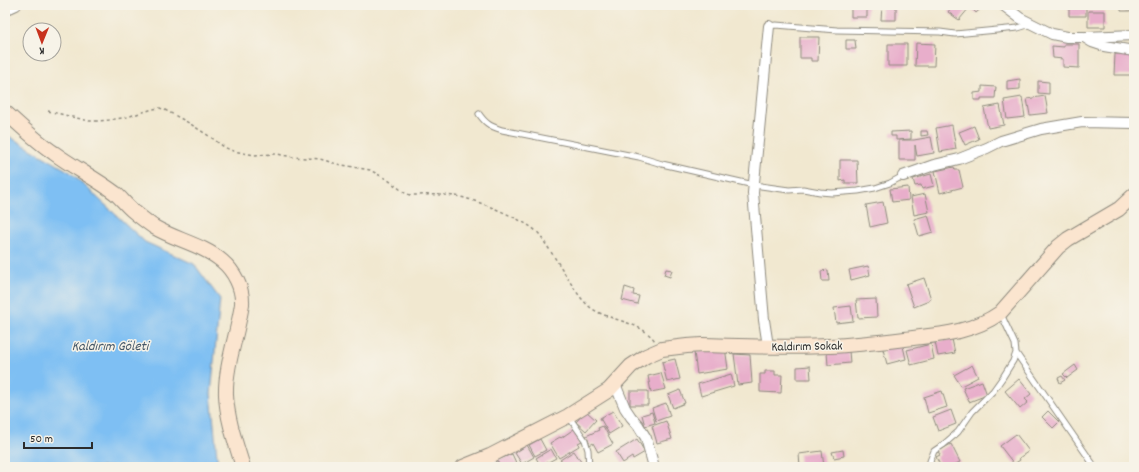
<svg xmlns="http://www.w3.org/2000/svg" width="1139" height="472" font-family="Dekko,sans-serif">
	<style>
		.water { fill: #7ebff3; stroke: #54758f }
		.building { fill: #e8aecb }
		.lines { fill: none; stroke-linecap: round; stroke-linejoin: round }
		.lane-casing { stroke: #8e8a7e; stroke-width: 7 }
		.street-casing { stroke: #8e8a7e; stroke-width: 12 }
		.secondary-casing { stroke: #8e8a7e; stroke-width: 16 }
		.path { stroke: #8e8a7e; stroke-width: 1.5; stroke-dasharray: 3 3; stroke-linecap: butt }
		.lane { stroke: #fff; stroke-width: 5 }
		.street { stroke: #fff; stroke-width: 10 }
		.secondary { stroke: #fbe5cf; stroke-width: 14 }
		.labels { text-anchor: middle; stroke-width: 3; stroke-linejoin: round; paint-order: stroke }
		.street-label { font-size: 13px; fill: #2b2b2b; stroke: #f7f3e8 }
		.water-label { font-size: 14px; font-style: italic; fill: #445767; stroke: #f7f3e8 }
	</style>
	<rect width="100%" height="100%" fill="#f7f3e8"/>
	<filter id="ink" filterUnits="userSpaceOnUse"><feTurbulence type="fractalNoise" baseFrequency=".025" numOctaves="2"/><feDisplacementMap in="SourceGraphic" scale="8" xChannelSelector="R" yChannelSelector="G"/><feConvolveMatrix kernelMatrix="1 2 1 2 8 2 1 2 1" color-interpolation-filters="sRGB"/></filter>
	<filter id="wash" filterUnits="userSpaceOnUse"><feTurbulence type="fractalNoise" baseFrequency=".012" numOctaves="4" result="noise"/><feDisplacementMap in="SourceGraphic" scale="16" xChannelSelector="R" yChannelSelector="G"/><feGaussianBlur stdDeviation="0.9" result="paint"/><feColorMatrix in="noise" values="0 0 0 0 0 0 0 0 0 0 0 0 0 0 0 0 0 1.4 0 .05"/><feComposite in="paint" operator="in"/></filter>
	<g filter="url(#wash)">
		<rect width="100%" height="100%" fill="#f1e8d0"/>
		<path class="water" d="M5 134 70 172 145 242 194 264 220 299 211 394 218 467H5Z"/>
		<g id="blocks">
			<path class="building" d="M851 5H867V17H851Z
				M882 5H896V20H881Z
				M953 5H965L969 8 959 20 948 12Z
				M969 5H985L976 13Z
				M1069 5H1086V16H1069Z
				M1121 7H1131V11H1121Z
				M1088 11H1105V27H1088Z
				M800 37H819L818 61H811V58H800Z
				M846 40H855L856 49H846Z
				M916 43 935 44 934 66H915Z
				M888 44H907V66H888Z
				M1064 44H1079V68L1063 67V59L1053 58 1052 46 1064 47Z
				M1115 54H1132L1131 75H1114Z
				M1020 79V89L1007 90V81Z
				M1038 81 1049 82V94L1038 93Z
				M982 86 996 87 995 98H981V100H974V93L982 92Z
				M1045 96 1048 113 1030 115 1027 99Z
				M1022 97 1025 117 1007 119 1004 100Z
				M1000 105 1004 125 988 128 984 108Z
				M952 125 956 149 940 152 936 128Z
				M974 126 979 139 965 145 959 132Z
				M911 131V139L896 140V136H891V132Z
				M921 131H927L928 135 921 136Z
				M931 137 934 153 917 156 915 145V160H899V140H914Z
				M840 160H857L858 183H845V180L840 181Z
				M954 167 955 170H959L963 187 940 193 935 171Z
				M931 174 934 186 922 189 921 185 915 186 913 179Z
				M908 187 909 200 892 202 890 189Z
				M925 194 929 212 914 215 911 197Z
				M883 202 887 223 870 227 866 205Z
				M928 215 933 232 919 236 914 219Z
				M868 266 870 275 851 280 849 270Z
				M666 269 672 270 670 277 664 275Z
				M828 270 829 281H822L821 271Z
				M924 278 931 299 929 300V301L914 307 906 284Z
				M625 287 634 290 633 295 639 296 637 304 622 300Z
				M876 299 877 317 858 318 856 300Z
				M851 306 853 321 836 323 834 308Z
				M952 339 955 353 938 356 935 342Z
				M902 342 906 359 887 364 882 346Z
				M931 344 934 359 911 365 907 350Z
				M725 347 728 369 697 374 694 352Z
				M849 351 850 363 828 365 827 353Z
				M734 354 750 355 752 383 738 385Z
				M675 359 680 379 667 382 662 362Z
				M972 365 978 377 961 386 954 375Z
				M1075 365 1078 370 1067 378 1063 374Z
				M810 366 811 379H797V367Z
				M765 371H775V375H782L781 393 760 392V374H765Z
				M661 373 666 389 651 392 648 376Z
				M731 374 734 386 701 396 698 384Z
				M1062 376 1065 380 1060 383 1058 378Z
				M1019 379 1031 394 1025 399 1028 402 1020 409 1005 391Z
				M982 381 987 395 969 402 963 388Z
				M680 390 685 403 673 408 668 395Z
				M630 391H648V405H630Z
				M942 391 947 407 928 413 924 397Z
				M666 403 670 416 656 421 652 408Z
				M951 410 956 424 938 431 933 417Z
				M586 411 596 420 586 431 576 422Z
				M613 411 622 426 609 434 600 418Z
				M1048 411 1059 422 1053 428 1042 417Z
				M652 412 655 423 645 426 642 415Z
				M666 421 672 439 657 443 652 426Z
				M603 426 613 444 598 452 593 443 590 445 586 436 599 430 598 428Z
				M574 429 582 441 578 443 579 446 559 458 550 443 560 437 561 438Z
				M1016 434 1029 451 1019 458 1020 460 1014 464 1000 446Z
				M540 439 546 450 535 456 529 445Z
				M637 439 645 452 633 459 632 457 623 463 616 452Z
				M951 444 960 462 949 467H941L936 457 940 455 938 451Z
				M527 445 534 457 522 464 515 453Z
				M551 449 556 458 541 466 536 458Z
				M843 450 844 456 834 458 832 452Z
				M574 451 583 465 580 467H564L560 460Z
				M822 451 824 467H800L799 454Z
				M512 454 518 467H500L497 460Z"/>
		</g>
	</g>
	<g filter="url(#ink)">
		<use href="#blocks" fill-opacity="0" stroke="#8e8a7e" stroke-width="1"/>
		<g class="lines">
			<g class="lane-casing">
				<path id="lane" d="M769 26 776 25 837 30 940 32 955 34 1018 28 1031 24
					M479 114C486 124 490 126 502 130L639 157 662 164 754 185 789 190 803 189 820 192 832 193 858 191 875 188 890 183 903 176
					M1016 353 1095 467
					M569 417 585 440 588 450 589 467
					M490 457 494 467
					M932 467 930 461 934 451 943 445 958 432 972 412 993 391 1003 377 1013 361 1016 353 1015 344 1001 314"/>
			</g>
			<g class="street-casing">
				<path id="street" d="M1003 5 1020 18 1052 34 1067 37H1084L1092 42 1104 46 1134 51
					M5 10 16 5
					M1086 37 1134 35
					M903 176 934 165 959 159 987 148 1001 141 1041 129 1082 122 1134 123
					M768 346 764 320 753 193 769 26
					M615 384 625 408 631 417 638 425 646 438 654 467"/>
			</g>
			<g class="secondary-casing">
				<path id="secondary" d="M5 112C21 126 36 141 54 153 73 167 95 178 115 193 121 198 126 205 132 210 139 216 147 222 154 227 176 240 203 245 222 261 234 271 243 288 242 304 238 333 225 366 226 395 227 419 236 444 243 467
					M463 467 490 456 568 416 609 390 631 366 646 356 662 349 687 346 702 345C744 346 787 348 829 346 855 345 880 342 905 339 938 335 972 333 1000 313L1058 247 1068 239 1119 209 1134 195"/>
			</g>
			<path class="path" d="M48 111 89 121H97L109 120 127 117 153 109 160 108 165 110 189 123 212 138 224 147 233 151 254 155 277 154 293 157 320 159 337 164 370 170 388 180 405 193 410 195C425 195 440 194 455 196 473 198 523 219 536 231 540 234 543 239 545 243 554 256 562 269 570 282 576 291 582 301 591 308 611 322 639 320 655 341"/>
			<use href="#lane" class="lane"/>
			<use href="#street" class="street"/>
			<use href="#secondary" class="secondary"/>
		</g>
	</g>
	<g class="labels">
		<g class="street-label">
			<text transform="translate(807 345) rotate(-1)" y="5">Kaldırım Sokak</text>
		</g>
		<g class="water-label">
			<text x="110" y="350">Kaldırım Göleti</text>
		</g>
	</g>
	<rect width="1139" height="472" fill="none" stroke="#f7f3e8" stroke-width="20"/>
	<g transform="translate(42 42) rotate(181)"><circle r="19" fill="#f7f3e8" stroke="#a5a39c"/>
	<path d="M0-3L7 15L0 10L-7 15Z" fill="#c8321e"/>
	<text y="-6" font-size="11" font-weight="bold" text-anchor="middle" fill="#2b2b2b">K</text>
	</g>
	<path d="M24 442v6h68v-6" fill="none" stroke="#2b2b2b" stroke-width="2"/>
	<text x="30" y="442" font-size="12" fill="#2b2b2b" stroke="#f7f3e8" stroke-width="3" paint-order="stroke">50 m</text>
</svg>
